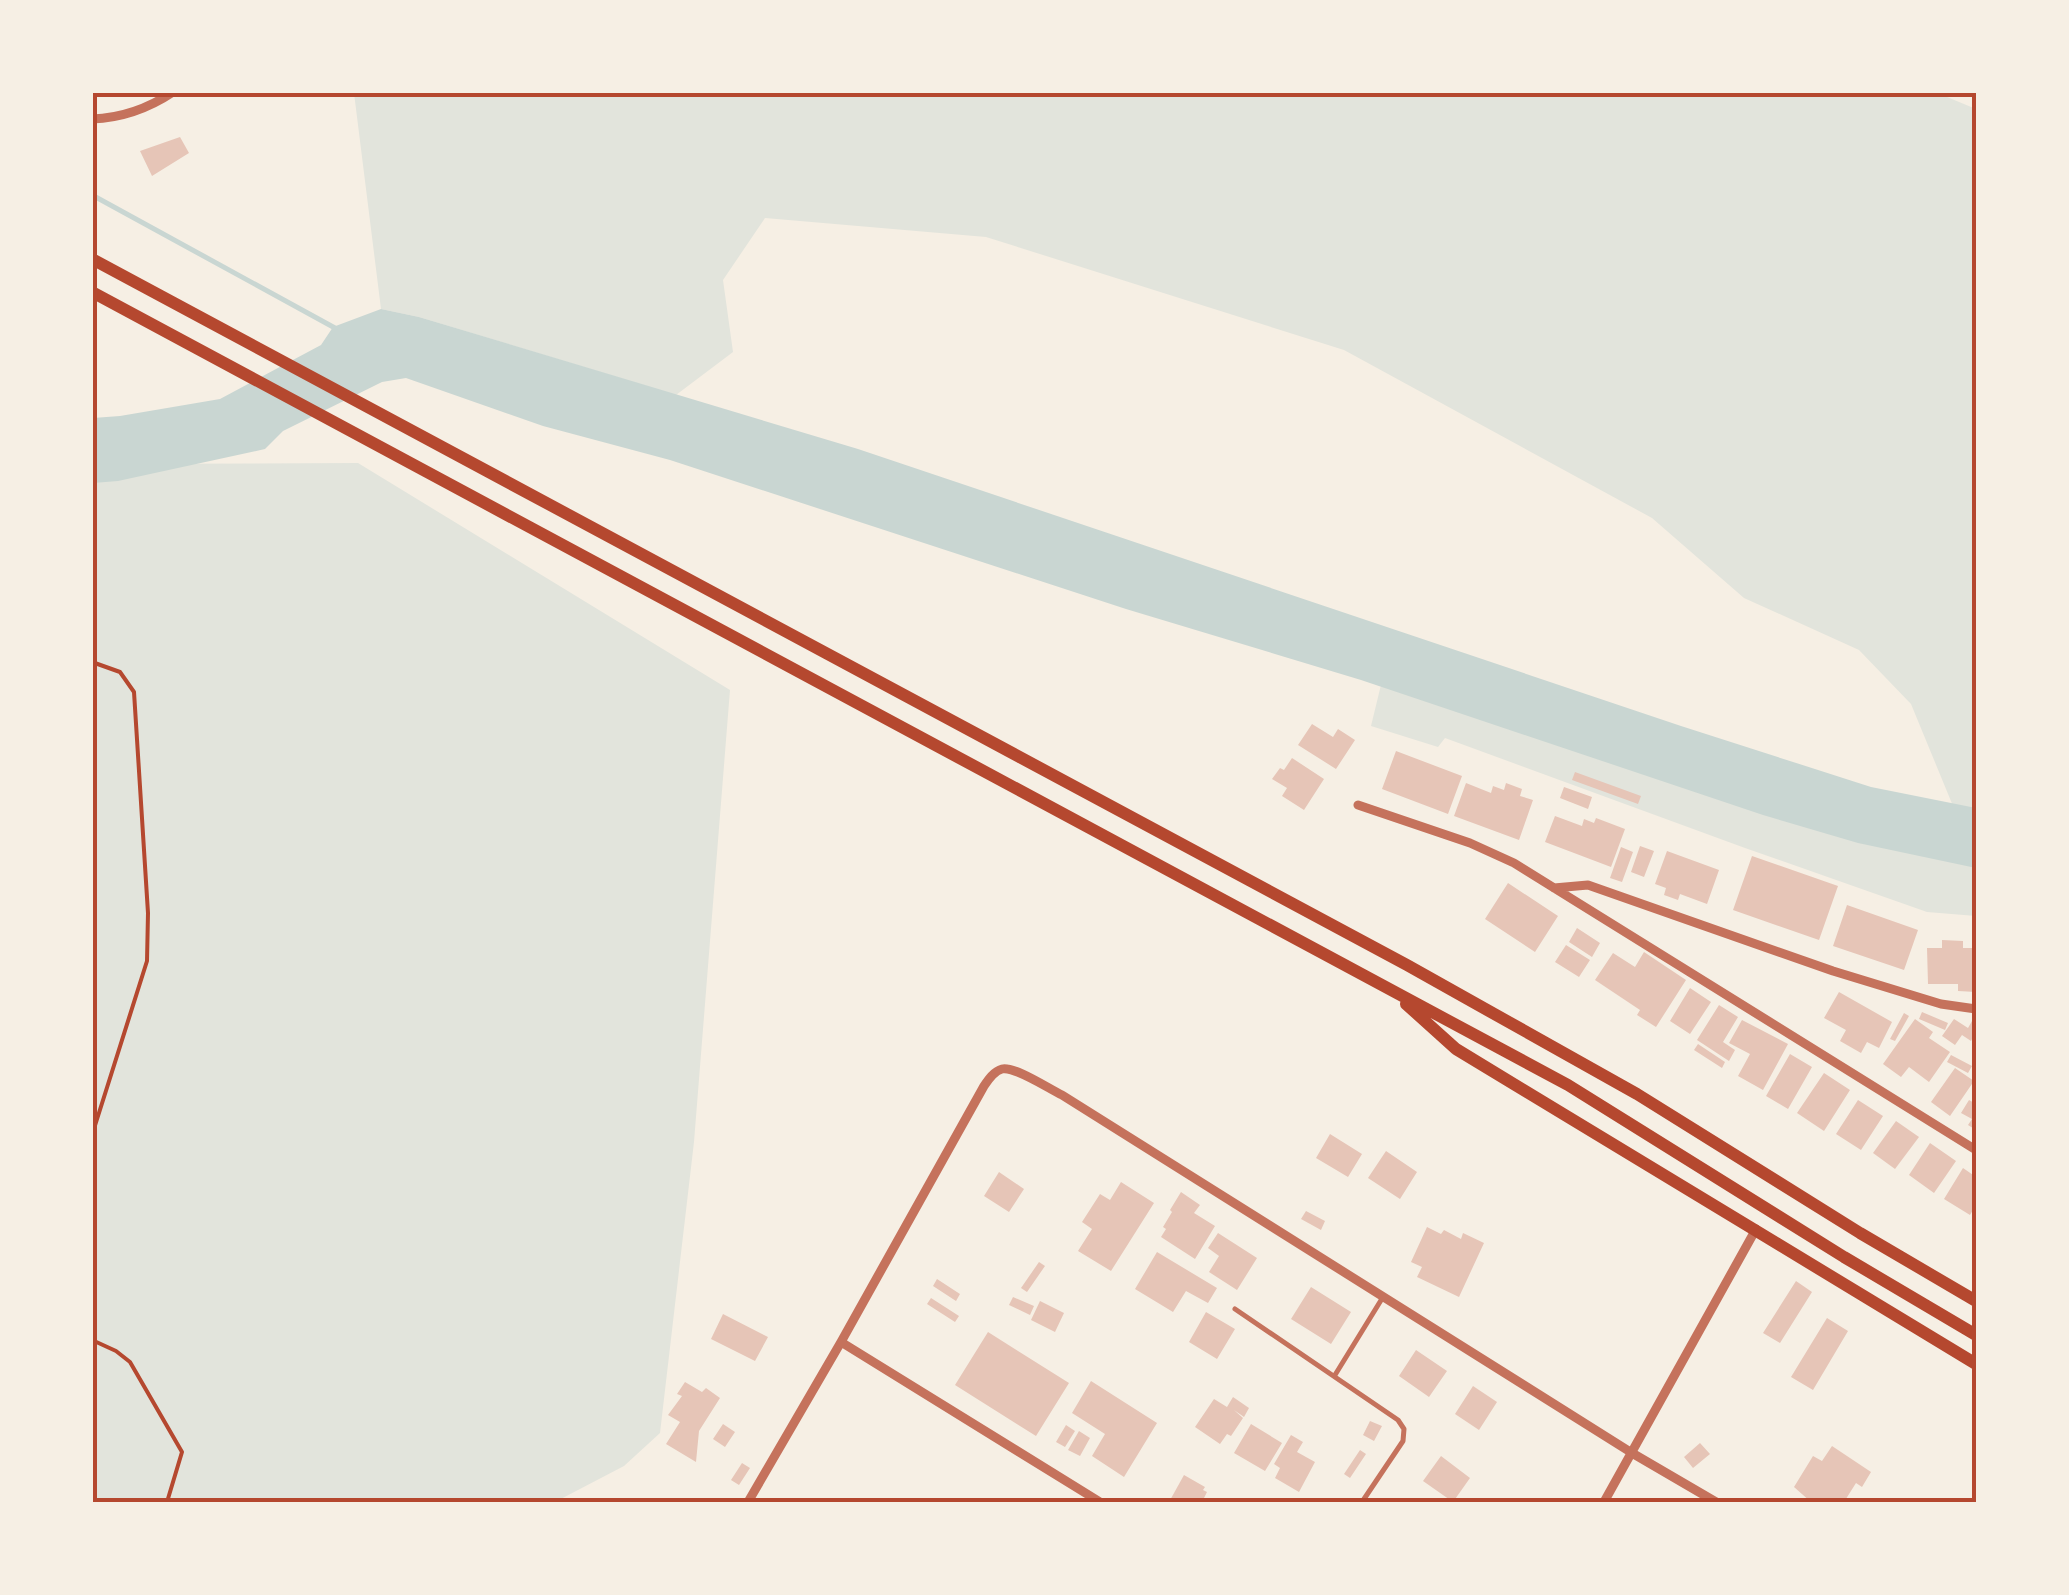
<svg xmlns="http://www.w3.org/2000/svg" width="2069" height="1595" font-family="Rubik,sans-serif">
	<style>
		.green { fill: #e2e4dc }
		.water { fill: #c9d6d2 }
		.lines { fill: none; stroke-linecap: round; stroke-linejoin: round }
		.stream { stroke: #c9d6d2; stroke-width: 5 }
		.building { fill: #e6c5b7 }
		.path { stroke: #b5482f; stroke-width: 4 }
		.service { stroke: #c5725c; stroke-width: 5 }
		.minor { stroke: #c5725c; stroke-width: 9 }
		.secondary { stroke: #b5482f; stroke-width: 12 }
		.neatline { fill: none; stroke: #b5482f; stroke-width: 4 }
	</style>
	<rect width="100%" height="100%" fill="#f6efe4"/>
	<path class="green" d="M1935 92 1976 109V916L1927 912 1745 848 1445 738 1438 747 1371 726 1388 656 1967 840 1911 704 1859 650 1744 598 1652 518 1344 350 986 237 765 218 723 280 733 352 676 395 419 317 381 309 354 93Z
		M358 463 730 690 694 1142 660 1433 624 1466 555 1502H93L92 464Z"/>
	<path class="water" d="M381 309 419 317 858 449 1681 726 1871 787 1976 808V868L1858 843 1763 815 1361 680 1126 609 670 460 543 426 406 378 382 382 283 431 265 449 118 481 93 483V418L120 416 220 399 321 345 333 327Z"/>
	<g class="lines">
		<path class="stream" d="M92 195 335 328"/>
	</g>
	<path class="building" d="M180 137 189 153 152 176 140 151Z
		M1312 724 1333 737 1338 729 1355 740 1336 769 1298 745Z
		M1396 751 1462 776 1448 814 1382 789Z
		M1292 758 1324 779 1304 810 1282 796 1287 788 1272 779 1280 768 1284 770Z
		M1575 772 1641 796 1638 804 1572 780Z
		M1466 783 1491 793 1493 786 1504 790 1506 783 1522 789 1520 796 1533 800 1519 840 1454 816Z
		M1564 787 1592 797 1588 809 1560 798Z
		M1555 816 1582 826 1584 819 1594 823 1596 818 1625 829 1611 867 1545 842Z
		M1640 846 1654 851 1644 877 1631 872Z
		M1621 847 1633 852 1622 882 1610 878Z
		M1667 851 1719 870 1707 904 1680 894 1678 900 1664 895 1666 888 1655 884Z
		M1752 856 1838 886 1819 940 1733 910Z
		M1508 883 1558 916 1535 952 1485 919Z
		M1847 905 1918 930 1904 970 1833 946Z
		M1577 928 1600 943 1592 957 1569 942Z
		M1942 940 1963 941V948H1976V992L1958 991V984H1928L1927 948H1942Z
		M1566 945 1590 960 1579 977 1555 962Z
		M1644 952 1686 980 1656 1027 1637 1015 1640 1010 1595 980 1613 953 1635 967Z
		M1690 988 1711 1002 1690 1034 1670 1021Z
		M1839 992 1892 1022 1879 1048 1867 1042 1861 1053 1840 1041 1846 1030 1824 1018Z
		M1719 1005 1738 1017 1723 1042 1735 1050 1729 1061 1697 1040Z
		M1922 1012 1948 1023 1945 1030 1919 1019Z
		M1904 1013 1909 1016 1895 1041 1890 1039Z
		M1915 1019 1933 1032 1929 1038 1950 1052 1929 1082 1909 1067 1901 1077 1883 1064Z
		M1954 1019 1968 1028 1972 1021 1976 1024V1032L1971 1041 1962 1035 1955 1045 1942 1036Z
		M1742 1020 1788 1044 1763 1090 1738 1076 1750 1054 1729 1043Z
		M1698 1044 1725 1062 1722 1068 1694 1050Z
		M1790 1054 1812 1067 1788 1109 1766 1096Z
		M1951 1055 1972 1066 1968 1073 1947 1062Z
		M1955 1068 1974 1081 1950 1116 1931 1102Z
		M1824 1073 1850 1090 1824 1131 1797 1113Z
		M1858 1100 1883 1116 1861 1150 1836 1134Z
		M1969 1100 1976 1104V1130L1968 1125 1972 1119 1961 1113Z
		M1896 1121 1919 1137 1895 1169 1873 1153Z
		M1330 1134 1362 1154 1348 1177 1316 1158Z
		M1930 1143 1956 1161 1934 1193 1909 1175Z
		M1386 1151 1417 1172 1400 1199 1368 1178Z
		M1963 1168 1976 1177V1205L1970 1215 1944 1199Z
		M999 1172 1024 1189 1009 1212 984 1196Z
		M1121 1182 1154 1203 1111 1271 1078 1251 1092 1229 1082 1222 1100 1194 1110 1200Z
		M1181 1192 1200 1205 1194 1213 1215 1226 1195 1259 1161 1237 1166 1229 1163 1227 1172 1212 1170 1210Z
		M1306 1211 1325 1221 1321 1230 1301 1219Z
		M1427 1227 1441 1234 1444 1230 1461 1239 1463 1233 1484 1243 1459 1297 1417 1277 1422 1267 1411 1262Z
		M1218 1233 1257 1258 1237 1290 1209 1272 1219 1256 1208 1248Z
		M1157 1252 1217 1288 1208 1303 1186 1291 1173 1312 1135 1289Z
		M1039 1262 1045 1266 1027 1292 1021 1288Z
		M937 1279 960 1294 956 1301 933 1286Z
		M1796 1281 1812 1292 1780 1343 1763 1333Z
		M1311 1287 1351 1312 1331 1344 1291 1319Z
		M1013 1297 1034 1306 1030 1315 1009 1305Z
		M931 1298 959 1316 955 1322 927 1304Z
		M1040 1301 1064 1313 1055 1332 1031 1320Z
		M1206 1312 1235 1329 1217 1359 1189 1342Z
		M723 1314 768 1337 755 1361 711 1339Z
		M1827 1318 1848 1331 1813 1390 1791 1377Z
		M988 1332 1069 1383 1036 1436 955 1385Z
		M1416 1350 1447 1371 1429 1397 1399 1376Z
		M1091 1381 1157 1423 1124 1477 1092 1456 1105 1434 1072 1413Z
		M685 1382 702 1392 706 1388 720 1398 699 1431 696 1462 666 1444 680 1422 668 1415 682 1396 677 1394Z
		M1473 1386 1497 1402 1479 1430 1455 1414Z
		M1233 1397 1249 1408 1244 1417 1234 1410 1243 1418 1231 1436 1227 1434 1220 1444 1195 1427 1214 1399 1227 1407Z
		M1370 1421 1382 1426 1374 1441 1363 1435Z
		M723 1424 735 1432 725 1447 713 1439Z
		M1251 1424 1282 1443 1265 1471 1234 1453Z
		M1066 1425 1075 1431 1065 1447 1056 1442Z
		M1079 1431 1090 1438 1080 1456 1068 1450Z
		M1291 1435 1303 1442 1297 1452 1315 1462 1299 1492 1275 1478 1280 1468 1274 1464Z
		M1700 1443 1710 1454 1693 1468 1684 1457Z
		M1832 1446 1871 1472 1862 1487 1856 1483 1844 1502H1811L1794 1487 1813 1456 1822 1461Z
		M1360 1450 1366 1454 1350 1478 1344 1474Z
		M1441 1456 1470 1478 1453 1502 1423 1481Z
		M742 1463 750 1468 739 1485 731 1480Z
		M1184 1475 1205 1487 1203 1490 1207 1492 1202 1502H1169Z"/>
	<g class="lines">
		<path class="path" d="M92 662 120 672 134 692 148 913 147 961 92 1135
			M92 1340 116 1351 130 1362 182 1452 167 1502"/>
		<path class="service" d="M1235 1309 1398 1420 1404 1429 1403 1441 1362 1502
			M1335 1375 1383 1297"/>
		<path class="minor" d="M92 119C121 118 149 108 173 92
			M1358 805 1470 843 1514 863 1976 1150
			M1554 888 1588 885 1833 971 1941 1004 1976 1009
			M841 1342 1100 1502
			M748 1502 841 1342 984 1086C988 1080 994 1071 1002 1069 1015 1066 1049 1089 1062 1095L1632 1453 1716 1502
			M1604 1502 1756 1229"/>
		<path class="secondary" d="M92 259 1407 965 1637 1094 1860 1233 1976 1301
			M92 292 1568 1085 1844 1257 1976 1335
			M1406 1004 1456 1049 1976 1364"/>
	</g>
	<rect width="2069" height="1595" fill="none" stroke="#f6efe4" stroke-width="190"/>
	<rect x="95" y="95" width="1879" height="1405" class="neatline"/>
</svg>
